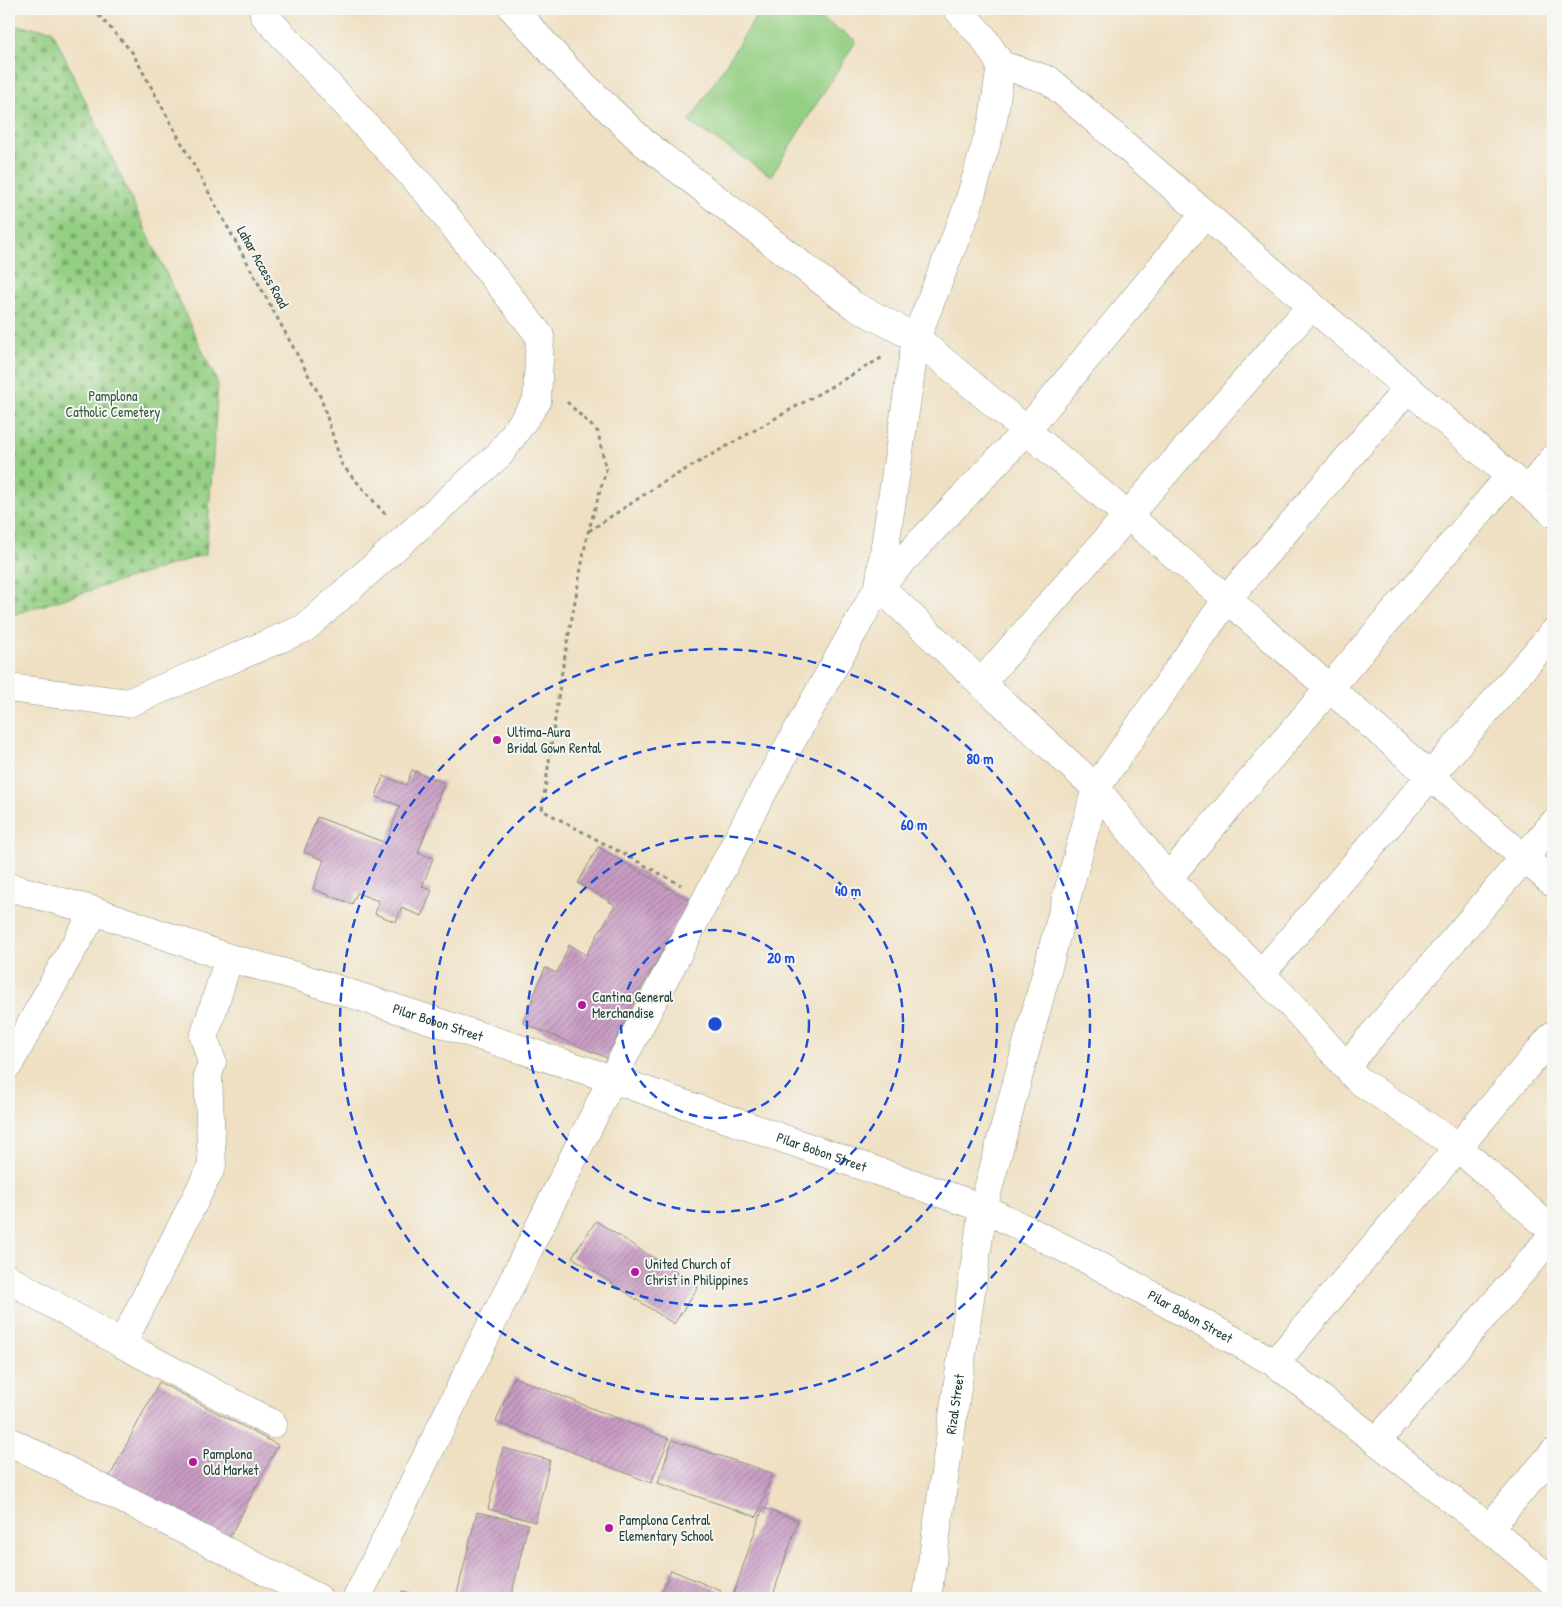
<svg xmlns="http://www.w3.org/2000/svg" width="1562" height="1607" font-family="'Patrick Hand',sans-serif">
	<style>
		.cemetery { fill: url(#cemetery-stones); stroke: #5a865c }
		.park { fill: #94cf83; stroke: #5a865c }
		.building { fill: url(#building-hatch) }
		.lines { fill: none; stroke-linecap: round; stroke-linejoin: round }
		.minor-casing { stroke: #878e7c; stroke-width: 29 }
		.path { stroke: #878e7c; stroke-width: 3; stroke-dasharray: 4 4; stroke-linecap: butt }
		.minor { stroke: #fff; stroke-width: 28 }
		.ring { fill: none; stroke: #1d4ed8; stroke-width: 2.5; stroke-dasharray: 9 6 }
		.poi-dot { fill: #b5179e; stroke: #f6f6f2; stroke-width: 2 }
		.labels { text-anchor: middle; stroke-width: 4; stroke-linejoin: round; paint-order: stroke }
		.street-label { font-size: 14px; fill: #1f3d34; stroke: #f6f6f2 }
		.park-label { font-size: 14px; fill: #365a44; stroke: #f6f6f2 }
		.poi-label { font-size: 14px; fill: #1f3d34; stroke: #f6f6f2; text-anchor: start }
		.centre { fill: #1d4ed8; stroke: #f6f6f2; stroke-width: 2.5 }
		.ring-label { font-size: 15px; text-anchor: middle; font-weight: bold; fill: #1d4ed8; stroke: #f6f6f2; stroke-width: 4; stroke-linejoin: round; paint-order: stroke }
	</style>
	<defs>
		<pattern id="cemetery-stones" width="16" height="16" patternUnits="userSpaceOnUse" patternTransform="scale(1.25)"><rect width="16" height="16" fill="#94cf83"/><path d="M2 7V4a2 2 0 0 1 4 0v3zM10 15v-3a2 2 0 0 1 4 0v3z" fill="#78a96c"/></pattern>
		<pattern id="building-hatch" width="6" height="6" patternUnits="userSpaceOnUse" patternTransform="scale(1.25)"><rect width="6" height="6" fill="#c99cc4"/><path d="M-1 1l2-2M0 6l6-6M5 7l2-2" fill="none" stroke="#a380a0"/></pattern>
	</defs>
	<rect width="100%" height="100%" fill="#f6f6f2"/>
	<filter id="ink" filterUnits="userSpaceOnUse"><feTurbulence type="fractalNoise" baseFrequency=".02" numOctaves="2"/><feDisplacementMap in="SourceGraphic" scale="10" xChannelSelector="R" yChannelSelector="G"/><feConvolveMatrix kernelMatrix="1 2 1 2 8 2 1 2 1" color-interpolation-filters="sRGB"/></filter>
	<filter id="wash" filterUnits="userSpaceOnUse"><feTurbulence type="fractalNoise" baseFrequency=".0096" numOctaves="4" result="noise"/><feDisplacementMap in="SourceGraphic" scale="20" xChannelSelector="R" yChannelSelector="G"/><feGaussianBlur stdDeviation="1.12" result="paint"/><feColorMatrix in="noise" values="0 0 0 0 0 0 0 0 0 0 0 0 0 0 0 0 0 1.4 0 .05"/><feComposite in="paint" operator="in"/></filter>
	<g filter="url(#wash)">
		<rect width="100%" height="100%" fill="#efe0c3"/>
		<path class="cemetery" d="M9 25 52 30 218 384 206 554 9 616Z"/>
		<path class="park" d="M761 9H808L856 41 771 176 689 122Z"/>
		<g id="blocks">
			<path class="building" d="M412 770 444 783 418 853 433 858 422 887 432 890 422 916 401 908 396 922 375 914 379 901 357 893 352 904 313 889 324 860 304 852 317 817 386 843 400 806 376 797 383 776 406 785Z
				M598 847 691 901 642 987 607 1058 523 1023 545 968 557 973 569 945 586 955 615 905 578 883Z
				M596 1221 698 1287 674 1324 572 1257Z
				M514 1377 669 1439 651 1483 496 1422Z
				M159 1382 278 1445 227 1542 108 1480Z
				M672 1440 772 1473 757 1517 658 1483Z
				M503 1448 550 1460 535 1522 488 1509Z
				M763 1508 798 1520 772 1598H732Z
				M477 1512 528 1524 511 1598H456Z
				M671 1570 721 1591 718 1598H659Z
				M402 1591 429 1598H400Z"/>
		</g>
	</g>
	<g filter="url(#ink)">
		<use href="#blocks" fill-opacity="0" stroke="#878e7c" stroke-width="1"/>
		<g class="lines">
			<g class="minor-casing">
				<g id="minor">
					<path d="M513 9 568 70 643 142 853 305 916 338 1227 599 1553 883"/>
					<path d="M957 9 983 37 1001 65 1049 80 1553 513"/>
					<path d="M1205 214 1026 431 879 586 981 683 1096 788 1168 878 1298 1012 1357 1079 1454 1144 1553 1231"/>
					<path d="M1527 491 1553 459"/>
					<path d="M981 683 1311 306"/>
					<path d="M9 688 128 703 305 628 500 454 537 401 540 336 428 193 264 15V9"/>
					<path d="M1168 878 1510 476"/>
					<path id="s1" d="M9 887 95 911 229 958 296 976 612 1079 983 1208 1090 1261 1275 1363 1489 1528 1553 1582"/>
					<path d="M1261 974 1553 633"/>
					<path d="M9 1064 65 962 95 911"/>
					<path d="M1346 1066 1553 824"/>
					<path d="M9 1279 122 1344 273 1424"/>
					<path d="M122 1344 212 1166 208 1075 212 1062 204 1037 229 958"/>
					<path d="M1275 1363 1553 1035"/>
					<path d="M9 1441 318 1598"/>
					<path d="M1377 1441 1553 1235"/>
					<path d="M1489 1528 1553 1453"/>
					<path d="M357 1598 612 1079 756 804 879 586 916 338 967 209 993 120 1001 65"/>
					<path id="s2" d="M927 1598 983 1208 1096 788 1227 599 1408 388"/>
				</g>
			</g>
			<path class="path" d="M93 9 132 52 321 398 342 465 386 515
				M567 402 598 432 606 470 587 536 561 677 542 810 681 885
				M589 531 662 483 883 357"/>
			<use href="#minor" class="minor"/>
		</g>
	</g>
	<g class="ring">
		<circle cx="715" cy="1024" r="94"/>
		<circle cx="715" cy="1024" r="188"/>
		<circle cx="715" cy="1024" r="282"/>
		<circle cx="715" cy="1024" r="375"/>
	</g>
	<g class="poi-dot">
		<circle cx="497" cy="740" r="5"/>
		<circle cx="582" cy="1005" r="5"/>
		<circle cx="635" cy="1272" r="5"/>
		<circle cx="193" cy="1462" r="5"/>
		<circle cx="609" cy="1528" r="5"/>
	</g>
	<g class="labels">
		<g class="street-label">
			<text transform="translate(263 267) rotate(61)" y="5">Lahar Access Road</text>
			<text dy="5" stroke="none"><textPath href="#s1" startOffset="450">Pilar Bobon Street</textPath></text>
			<text dy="5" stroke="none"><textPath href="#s1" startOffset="855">Pilar Bobon Street</textPath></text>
			<text dy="5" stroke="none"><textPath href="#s1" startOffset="1260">Pilar Bobon Street</textPath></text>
			<text dy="5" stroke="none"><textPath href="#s2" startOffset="196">Rizal Street</textPath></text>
		</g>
		<g class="park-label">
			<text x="113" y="401">Pamplona<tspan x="113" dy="16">Catholic Cemetery</tspan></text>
		</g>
		<g class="poi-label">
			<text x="507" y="737">Ultima-Aura<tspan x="507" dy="16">Bridal Gown Rental</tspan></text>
			<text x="592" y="1002">Cantina General<tspan x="592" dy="16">Merchandise</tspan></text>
			<text x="645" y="1269">United Church of<tspan x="645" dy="16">Christ in Philippines</tspan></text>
			<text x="203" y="1459">Pamplona<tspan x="203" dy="16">Old Market</tspan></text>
			<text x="619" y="1525">Pamplona Central<tspan x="619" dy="16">Elementary School</tspan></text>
		</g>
	</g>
	<circle cx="715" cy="1024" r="8" class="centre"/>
	<g class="ring-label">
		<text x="980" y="764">80 m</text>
		<text x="914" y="830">60 m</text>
		<text x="848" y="896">40 m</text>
		<text x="781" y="963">20 m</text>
	</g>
	<rect width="1562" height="1607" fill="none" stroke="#f6f6f2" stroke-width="30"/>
</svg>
